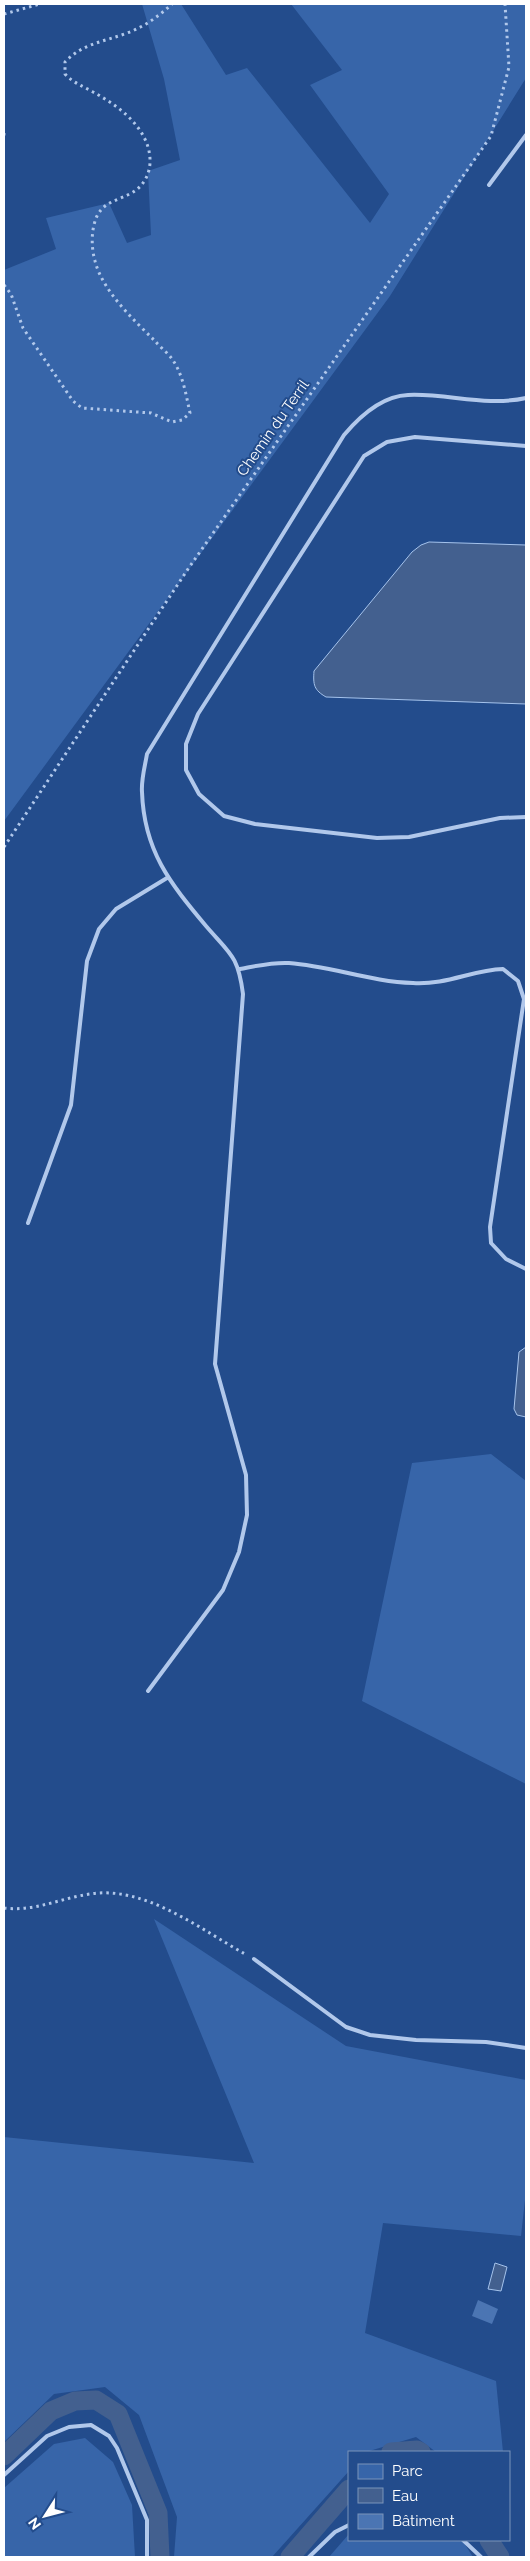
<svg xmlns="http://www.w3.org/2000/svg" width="530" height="2561" font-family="Raleway,sans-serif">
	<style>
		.green { fill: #3765a9 }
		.water { fill: #43608f; stroke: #a5c3ec }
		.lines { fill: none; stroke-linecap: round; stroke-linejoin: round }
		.canal { stroke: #43608f; stroke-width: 19 }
		.building { fill: #4b75b3 }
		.path { stroke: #b1c8eb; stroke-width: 3; stroke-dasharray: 2.5 4; stroke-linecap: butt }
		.lane { stroke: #b1c8eb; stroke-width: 4 }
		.labels { text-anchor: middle; stroke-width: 4; stroke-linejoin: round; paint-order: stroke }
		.street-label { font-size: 15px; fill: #fff; stroke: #234c8c }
	</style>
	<rect width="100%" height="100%" fill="#234c8c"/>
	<path class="green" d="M142 4H181L226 75 247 68 370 223 389 194 310 85 342 70 291 4H526V78L390 296 4 821V270L56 249 46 218 109 203 127 243 151 235 148 171 180 160 164 79Z
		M491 1454 526 1481V1784L362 1701 412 1463Z
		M154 1919 346 2046 526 2080V2191L521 2236 383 2223 365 2333 496 2381 503 2452H436L416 2437 366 2452H349V2471L272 2557H174L177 2517 139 2415 105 2387 54 2394 4 2442V2137L254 2163Z
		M85 2438 113 2462 132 2505 135 2557H4V2488L54 2444Z
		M349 2534V2540H462L473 2557H329Z"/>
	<path class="water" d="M429 542 526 545V704L326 697C314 690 313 685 314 671L412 552 421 545Z
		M526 1347V1417L517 1415 514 1409 519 1352Z
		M495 2263 507 2267 501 2291 488 2289Z"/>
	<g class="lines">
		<path class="canal" d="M391 2452 417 2450 421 2452
			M4 2456 51 2411 75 2401 96 2400 118 2414 158 2513 160 2557
			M489 2540 500 2557
			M290 2557 349 2489"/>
	</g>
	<path class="building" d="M478 2300 498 2309 492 2324 472 2316Z"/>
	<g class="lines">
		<path class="path" d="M4 14 40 4
			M4 133V138
			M4 285 11 294 23 328 73 401 82 408 151 413 172 422 182 420 190 413C186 395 183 374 172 359 168 353 161 348 156 342 134 320 103 292 95 261 91 247 91 229 97 216 108 193 140 203 149 170 151 162 150 152 147 144 138 120 115 104 93 92 83 86 73 83 65 74V62C83 43 104 42 127 33 144 27 159 16 172 4
			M4 847 188 569 491 136 509 67 505 4
			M4 1908C34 1912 61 1898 90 1894 144 1885 200 1929 245 1954"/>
		<path class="lane" d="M489 185 526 135
			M526 446 415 437 387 442 364 456 198 714 186 744V770L199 794 224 816 255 824 377 838 409 837 500 818 526 817
			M240 969C256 966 272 962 289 963 331 966 371 982 413 983 447 985 472 970 503 969L518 981 524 999 490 1227 491 1243 506 1259 526 1269
			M28 1223 71 1105 87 961 99 929 116 909 167 878
			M148 1691 223 1590 239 1552 247 1515 246 1475 215 1364 243 994C238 955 230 954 206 926 170 883 144 851 142 792 141 780 145 766 147 754L344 435C360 416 382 396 408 395 447 393 486 407 526 398
			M254 1959 346 2027 370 2035 416 2040 486 2042 526 2048
			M4 2475 47 2436 69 2427 91 2425 109 2436 117 2448 147 2520V2557
			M463 2540 481 2557
			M309 2557 335 2532 349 2525"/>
	</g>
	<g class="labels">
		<g class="street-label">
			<text transform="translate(273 428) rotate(-55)" y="5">Chemin du Terril</text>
		</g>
	</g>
	<rect width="530" height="2561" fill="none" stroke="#ffffff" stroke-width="10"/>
	<rect x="348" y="2451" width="162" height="90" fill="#234c8c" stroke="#7b94ba"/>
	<rect x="358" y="2464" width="25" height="15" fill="#3765a9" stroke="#7b94ba"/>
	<text x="392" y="2476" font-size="15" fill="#ffffff">Parc</text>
	<rect x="358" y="2488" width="25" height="15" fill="#43608f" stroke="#7b94ba"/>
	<text x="392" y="2501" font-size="15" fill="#ffffff">Eau</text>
	<rect x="358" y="2514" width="25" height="15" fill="#4b75b3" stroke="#7b94ba"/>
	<text x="392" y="2526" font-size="15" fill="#ffffff">Bâtiment</text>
	<g transform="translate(45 2516) rotate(234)" stroke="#234c8c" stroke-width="4" paint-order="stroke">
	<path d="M0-4L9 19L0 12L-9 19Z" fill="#ffffff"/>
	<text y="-8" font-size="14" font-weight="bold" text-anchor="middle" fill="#ffffff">N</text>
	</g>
</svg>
